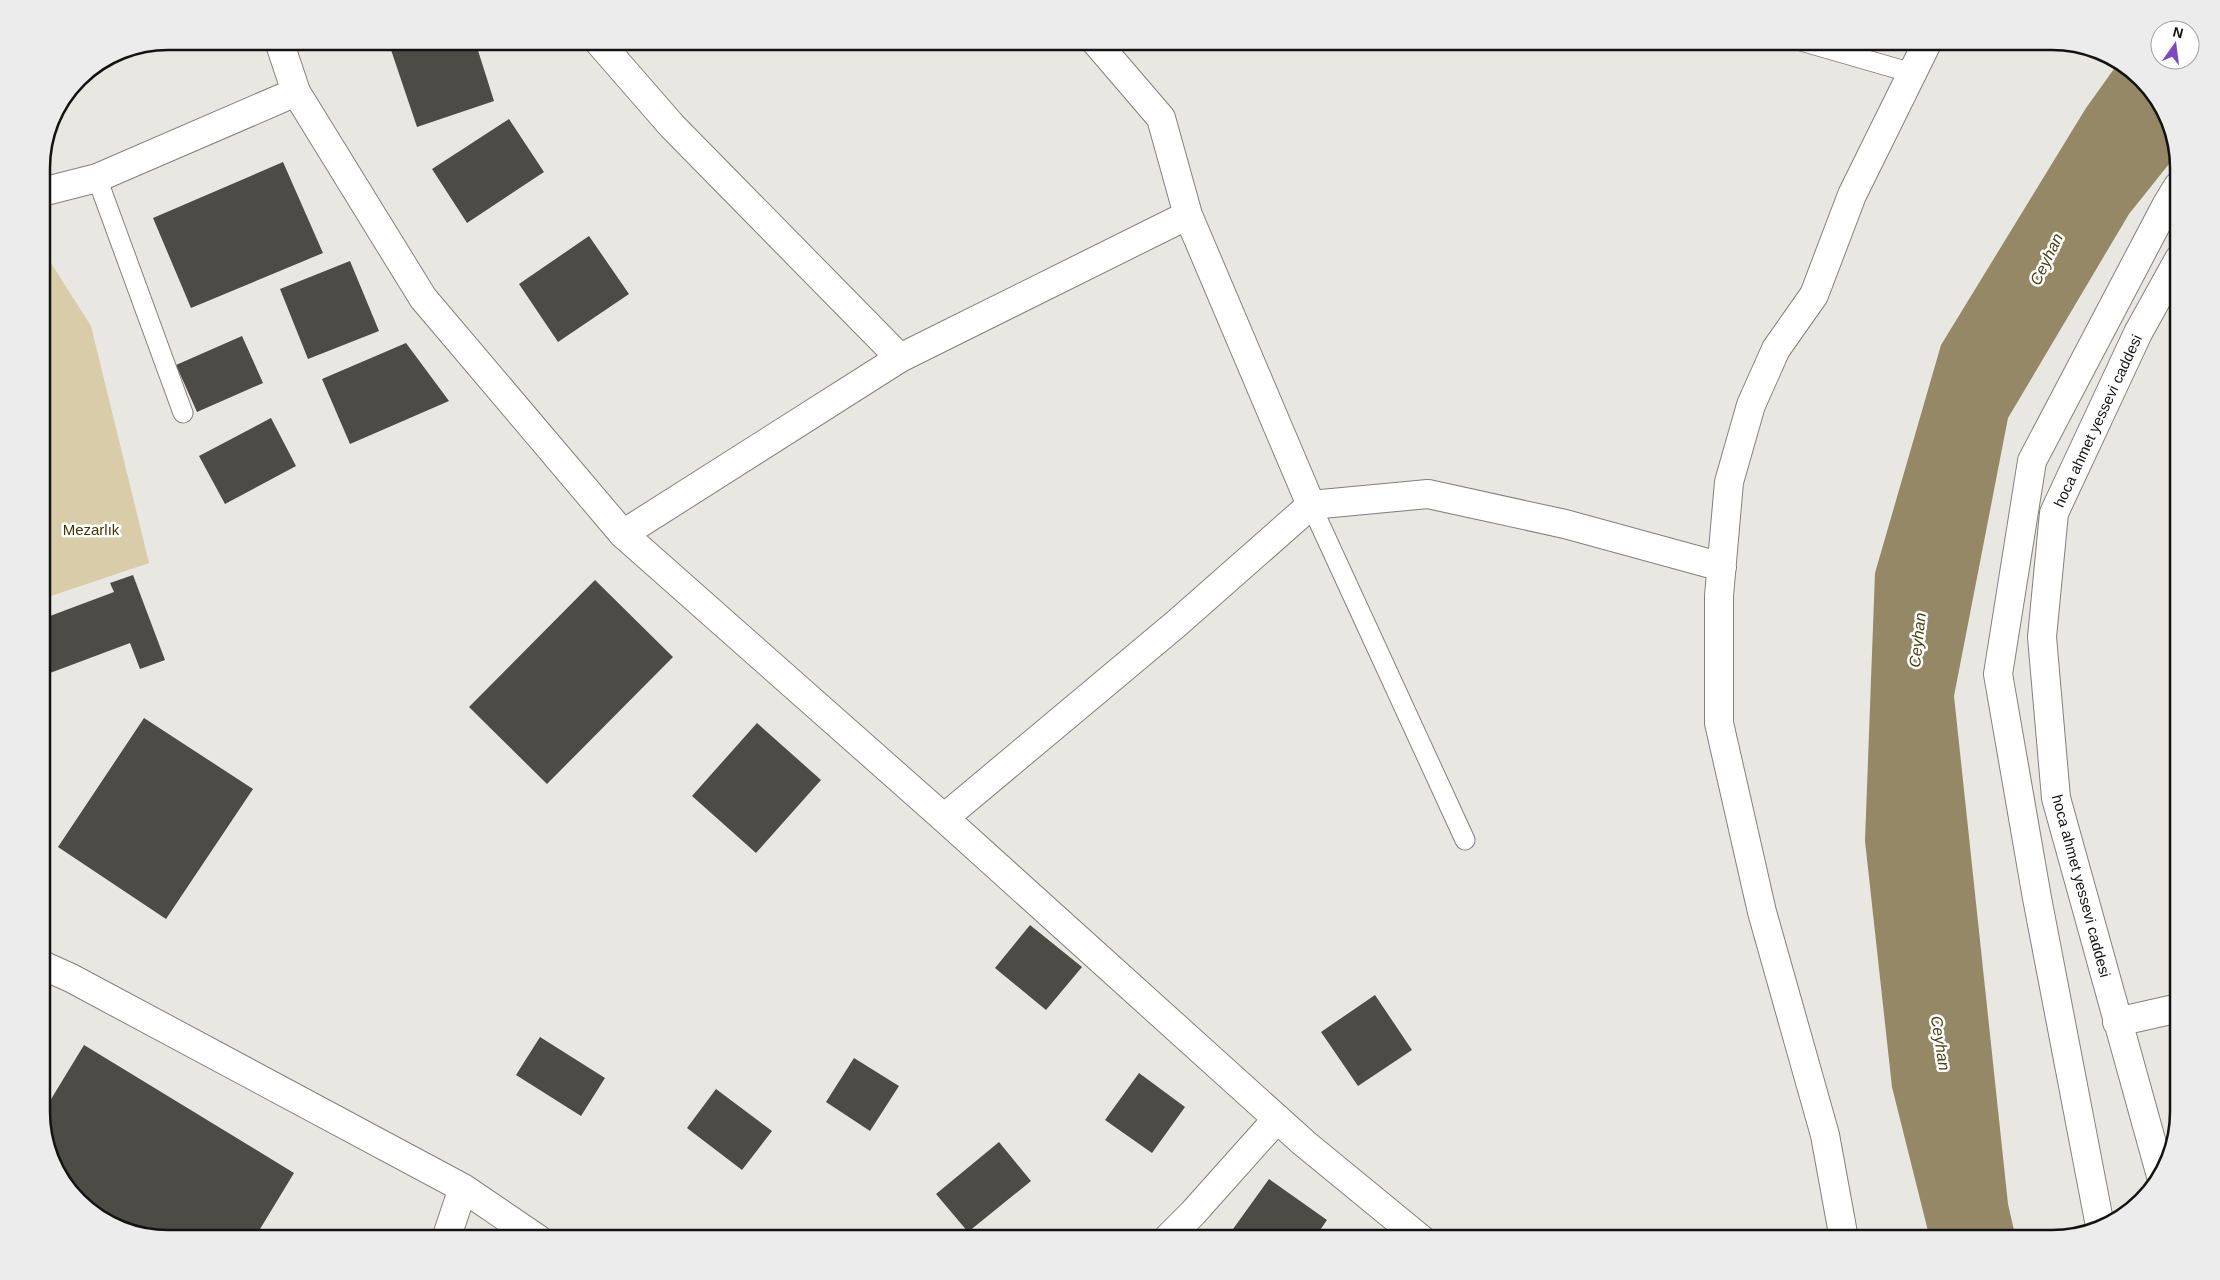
<svg xmlns="http://www.w3.org/2000/svg" width="2220" height="1280" font-family="Arial,sans-serif">
	<style>
		.green { fill: #d8cca9 }
		.water { fill: #948866 }
		.building { fill: #4d4b46 }
		.lines { fill: none; stroke-linecap: round; stroke-linejoin: round }
		.service-casing { stroke: #83817c; stroke-width: 21 }
		.pedestrian-casing { stroke: #83817c; stroke-width: 30 }
		.minor-casing { stroke: #83817c; stroke-width: 30 }
		.secondary-casing { stroke: #83817c; stroke-width: 30 }
		.service { stroke: #fff; stroke-width: 19 }
		.pedestrian { stroke: #fff; stroke-width: 28 }
		.minor { stroke: #fff; stroke-width: 28 }
		.secondary { stroke: #fff; stroke-width: 28 }
		.labels { text-anchor: middle; stroke-width: 5; stroke-linejoin: round; paint-order: stroke }
		.street-label { font-size: 15px; fill: #141311; stroke: #fff }
		.park-label { font-size: 15px; fill: #423404; stroke: #fff }
		.water-label { font-size: 16px; font-style: italic; fill: #4f4013; stroke: #fff }
		.rim { fill: none; stroke: #141311; stroke-width: 2.5 }
	</style>
	<rect width="100%" height="100%" fill="#e9e7e1"/>
	<path class="green" d="M42 249 91 326 149 563 42 599Z"/>
	<path class="water" d="M2119 62 2162 104 2177 154 2129 214 2008 418 1954 696 2008 1204 2016 1239H1930L1892 1087 1865 841 1875 573 1941 345 2086 108Z"/>
	<path class="building" d="M388 41H475L494 101 417 127Z
		M509 119 544 172 467 223 432 169Z
		M283 162 323 253 191 308 153 218Z
		M589 236 629 294 558 342 519 284Z
		M350 261 379 331 308 359 280 289Z
		M242 336 263 383 197 412 176 365Z
		M406 343 449 401 350 444 322 379Z
		M271 418 296 466 225 504 199 456Z
		M133 575 165 660 140 669 130 643 42 676V619L114 592 110 583Z
		M595 580 673 657 547 784 469 707Z
		M144 718 253 789 166 919 58 847Z
		M757 723 821 780 756 853 692 796Z
		M1030 925 1082 967 1046 1010 995 968Z
		M1375 995 1412 1050 1358 1086 1321 1032Z
		M540 1037 605 1078 581 1116 516 1075Z
		M84 1045 294 1173 254 1239H168L110 1223 100 1218 58 1176 42 1114Z
		M854 1058 899 1086 870 1131 826 1102Z
		M1139 1073 1185 1107 1152 1153 1105 1120Z
		M716 1089 772 1131 742 1170 687 1128Z
		M999 1142 1031 1181 968 1232 936 1194Z
		M1269 1179 1327 1220 1314 1239H1233L1228 1236Z"/>
	<g class="lines">
		<g class="service-casing">
			<path id="service" d="M1801 41 1912 73
				M97 178 183 413
				M1311 505 1465 840"/>
		</g>
		<g class="pedestrian-casing">
			<path id="pedestrian" d="M2100 1226 2037 898 1998 674 2032 461 2167 204 2178 186"/>
		</g>
		<g class="minor-casing">
			<path id="minor" d="M598 41 672 126 900 358
				M1095 41 1161 118 1188 215 1311 505
				M42 192 97 178 296 92
				M623 534 900 358 1188 215
				M944 818 1176 624 1311 505 1428 494 1565 524 1722 567
				M42 965 71 978 463 1188 538 1239
				M2117 1022 2179 1008
				M2161 1176 2056 798 2042 637 2054 513 2138 333 2179 259
				M446 1239 463 1188
				M1167 1239 1193 1213 1277 1119
				M1844 1239 1825 1135 1762 912 1719 723V596L1729 482 1751 405 1776 349 1814 295 1852 195 1928 41"/>
		</g>
		<g class="secondary-casing">
			<path id="secondary" d="M279 41 296 92 423 298 623 534 944 818 1304 1143 1421 1239"/>
		</g>
		<use href="#service" class="service"/>
		<use href="#pedestrian" class="pedestrian"/>
		<use href="#minor" class="minor"/>
		<use href="#secondary" class="secondary"/>
	</g>
	<g class="labels">
		<g class="street-label">
			<text transform="translate(2098 421) rotate(-65)" y="5">hoca ahmet yessevi caddesi</text>
			<text transform="translate(2081 886) rotate(75)" y="5">hoca ahmet yessevi caddesi</text>
		</g>
		<g class="park-label">
			<text x="91" y="535">Mezarlık</text>
		</g>
		<g class="water-label">
			<text transform="translate(2046 259) rotate(-64)" y="6">Ceyhan</text>
			<text transform="translate(1917 640) rotate(-84)" y="6">Ceyhan</text>
			<text transform="translate(1941 1043) rotate(81)" y="6">Ceyhan</text>
		</g>
	</g>
	<path d="M0 0H2220V1280H0ZM168 50H2052A118 118 0 0 1 2170 168V1112A118 118 0 0 1 2052 1230H168A118 118 0 0 1 50 1112V168A118 118 0 0 1 168 50Z" fill="#ececec" fill-rule="evenodd"/>
	<path class="rim" d="M168 50H2052A118 118 0 0 1 2170 168V1112A118 118 0 0 1 2052 1230H168A118 118 0 0 1 50 1112V168A118 118 0 0 1 168 50Z"/>
	<g transform="translate(2175 45) rotate(14)"><circle r="24" fill="#ffffff" stroke="#a1a1a0"/>
	<path d="M0-4L9 19L0 12L-9 19Z" fill="#7e48bf"/>
	<text y="-8" font-size="14" font-weight="bold" text-anchor="middle" fill="#141311">N</text>
	</g>
</svg>
